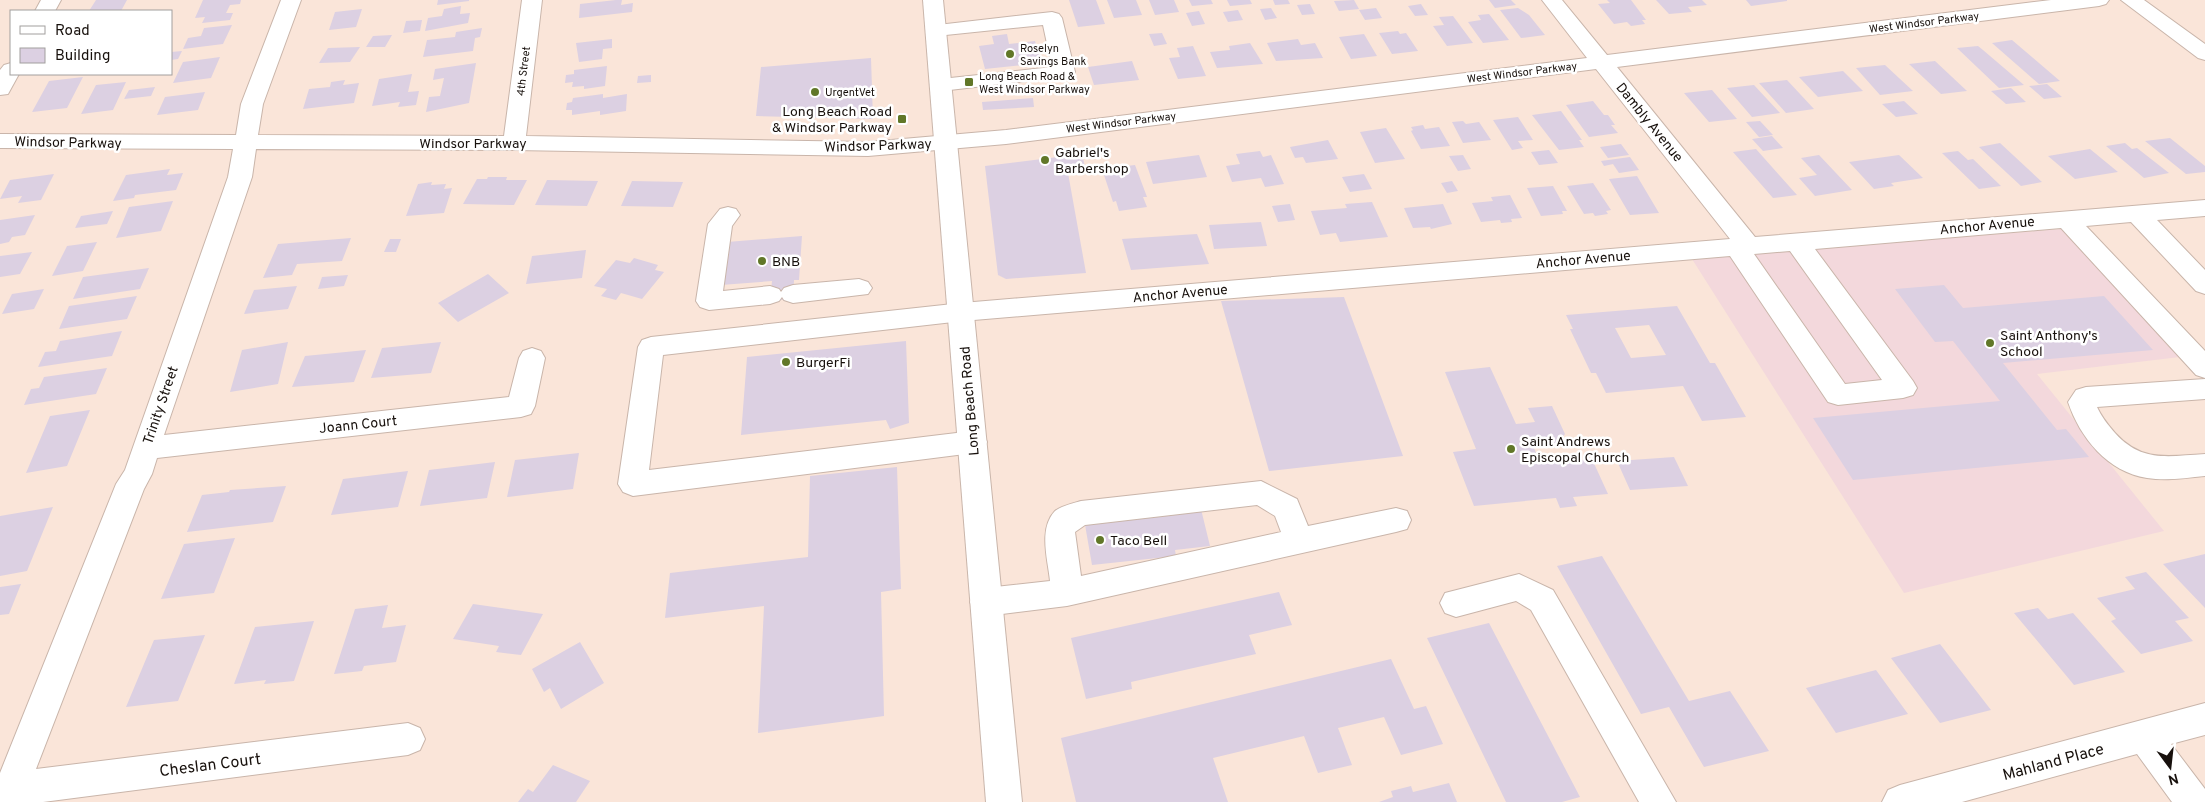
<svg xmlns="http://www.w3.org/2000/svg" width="2205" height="802" font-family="Overpass,sans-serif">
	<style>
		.education { fill: #f3d8dc }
		.building { fill: #dcd0e2; fill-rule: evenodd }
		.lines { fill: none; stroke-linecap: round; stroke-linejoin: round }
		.minor-casing { stroke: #c9b5aa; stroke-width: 2 }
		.major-casing { stroke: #c9b5aa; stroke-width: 2 }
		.minor { fill: #fff; fill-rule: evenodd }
		.major { fill: #fff; fill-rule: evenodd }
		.poi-dot { fill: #617728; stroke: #fff; stroke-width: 2 }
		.labels { text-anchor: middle; stroke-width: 5; stroke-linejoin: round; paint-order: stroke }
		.far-street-label { font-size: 11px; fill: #17100c; stroke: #fff }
		.far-poi-label { font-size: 11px; fill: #17100c; stroke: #fff; text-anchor: start }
		.poi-label { font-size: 14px; fill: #17100c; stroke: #fff; text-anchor: start }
		.street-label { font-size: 14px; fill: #17100c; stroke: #fff }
		.near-street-label { font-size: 16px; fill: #17100c; stroke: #fff }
	</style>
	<rect width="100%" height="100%" fill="#fae5d9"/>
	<path class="education" d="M2061 229 2180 357 2037 374 2164 531 1904 593 1692 259Z"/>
	<path class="building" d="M96 0H127L121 11H89Z
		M203 0H241L240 4 230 5 226 13H233L230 20 202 23 205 17 195 18Z
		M438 0H469V1L437 5Z
		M616 0H622L621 5 633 3 632 12 579 18 580 4Z
		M1069 0H1096L1105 24 1078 27Z
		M1107 0H1136L1142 15 1114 18Z
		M1149 0H1174L1179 12 1155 15Z
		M1189 0H1211L1213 4 1192 6Z
		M1227 0H1250L1252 4 1230 6Z
		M1273 0H1288L1290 4 1275 5Z
		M1354 0 1359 9 1339 11 1334 1Z
		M1489 0H1511L1516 5 1495 8Z
		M1607 0H1631L1646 20H1642L1645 24 1631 26 1627 22 1614 24 1598 4 1610 3Z
		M1656 0H1702L1707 5 1688 7 1692 12 1669 14Z
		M1746 0H1787V1L1751 6Z
		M1310 4 1315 14 1302 15 1297 5Z
		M1421 4 1428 15 1415 16 1408 6Z
		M461 6 460 14 470 13 468 23 425 31 428 18 442 16 444 9Z
		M1271 8 1277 18 1265 20 1260 9Z
		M1376 8 1382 18 1365 20 1359 10Z
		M1518 8 1529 15 1545 35 1521 38 1500 10Z
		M362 9 356 27 329 30 335 12Z
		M1238 10 1243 20 1228 22 1223 12Z
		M1199 11 1205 24 1192 26 1186 13Z
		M1489 14 1509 40 1483 43 1468 22 1481 20 1478 15Z
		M1453 16 1473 43 1447 46 1433 26 1444 25 1439 17Z
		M422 20 420 31 403 33 406 21Z
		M232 25 223 44 183 49 188 38 201 36 204 28Z
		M482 28 480 37 475 38 473 51 423 57 427 40 455 37 456 32Z
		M1398 31 1400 34 1406 33 1418 51 1392 54 1379 33Z
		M1162 33 1167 44 1154 46 1149 34Z
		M1007 34 1009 44 1035 41 1042 63 985 69 979 46 994 44 992 36Z
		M1364 34 1377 56 1351 59 1339 37Z
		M392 35 385 47H366L373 36Z
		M612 39V48L603 49 602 59 579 62 576 43Z
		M1298 39 1301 45 1315 43 1323 58 1276 61 1267 43Z
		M2012 40 2060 81 2039 84 1992 43Z
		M1250 43 1263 64 1217 68 1210 52 1230 50 1229 46Z
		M1193 46 1206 76 1178 79 1169 58 1180 57 1177 48Z
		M1978 46 1983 50 2024 85 1999 88 1957 48Z
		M360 47 350 62 319 63 328 48Z
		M182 51 178 59 171 60V52Z
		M220 57 211 78 173 83 183 62Z
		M871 58 873 119 756 116 761 67Z
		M1132 61 1139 80 1094 85 1088 67Z
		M1935 61 1967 91 1941 94 1909 64Z
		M476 63 469 103 426 112 429 97 440 96 444 78 433 80 435 69Z
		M1885 65 1913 91 1880 95 1856 68Z
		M607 66 605 86 584 89V86L572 87 573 82 565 83 566 75 574 74V70Z
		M1843 71 1863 91 1818 97 1799 77Z
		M412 74 408 92 419 91 416 105 398 107 400 102 372 106 379 79Z
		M651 75V82L637 83 638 76Z
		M83 77 67 108 32 112 49 81Z
		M345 80 343 85 359 83 354 103 303 109 309 89 330 87 331 82Z
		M1787 80 1814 109 1786 113 1759 83Z
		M126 82 113 110 81 114 96 85Z
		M2047 84 2062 97 2044 99 2029 86Z
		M1754 85 1780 113 1752 117 1727 88Z
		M155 87 151 96 124 99 129 90Z
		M2011 88 2026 102 2006 104 1991 91Z
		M1712 90 1737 119 1709 122 1684 93Z
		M205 92 198 110 157 115 165 97Z
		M603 94V98L627 94 626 111 600 115V111L572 115V110H566L567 103 572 102 573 98Z
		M1033 98 1034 107 983 110 982 102Z
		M1593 101 1604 115H1608L1615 125H1611L1618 133 1589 137 1566 105Z
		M1904 101 1918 114 1896 117 1882 104Z
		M1561 111 1582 140H1579L1584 147 1559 150 1532 115Z
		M1518 117 1533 140 1518 141 1523 148 1512 150 1493 120Z
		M1463 121 1466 124 1479 122 1491 140 1463 143 1452 122Z
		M1760 121 1773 135 1759 137 1746 122Z
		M1423 125 1425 129 1439 127 1450 146 1421 149 1411 131 1413 130 1411 127Z
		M1386 128 1405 159 1375 163 1360 132Z
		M1772 136 1783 148 1763 151 1752 139Z
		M2170 138 2205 166V172L2186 174 2145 141Z
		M1328 140 1338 159 1306 163 1303 157 1295 158 1290 147Z
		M2000 143 2042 182 2021 186 1979 147Z
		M2125 143 2132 149 2137 148 2169 173 2144 178 2106 146Z
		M1621 144 1629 155 1608 158 1600 147Z
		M1756 149 1797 195 1773 198 1733 152Z
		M2090 149 2118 172 2075 179 2048 156Z
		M1549 150 1558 163 1539 165 1531 152Z
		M1260 151 1263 157 1271 155 1284 184 1265 187 1261 178 1232 182 1226 166 1240 164 1236 154Z
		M1958 151 1968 160 1973 159 2001 186 1979 189 1942 153Z
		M1082 154 1086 171 1068 173 1086 273 1006 279 998 275 985 166Z
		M1199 155 1207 177 1153 184 1146 162Z
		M1463 155 1471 169 1458 171 1449 156Z
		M1819 155 1852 190 1815 196 1799 178 1817 175 1801 158Z
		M1899 155 1923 178 1891 183 1894 186 1874 189 1849 162Z
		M1630 157 1639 170 1619 173 1613 164 1604 166 1601 161Z
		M1135 165 1147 197H1143L1147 207 1119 211 1116 201 1113 202 1102 169Z
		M170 169 167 175 183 173 176 190 135 195 134 198 113 201 126 175Z
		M54 174 41 200 18 203 22 196 0 199 10 180Z
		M1364 174 1372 189 1350 192 1342 177Z
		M1637 176 1659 213 1630 215 1609 179Z
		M488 177H507L506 180H527L514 205 463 204 477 179H487Z
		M547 180 598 181 587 206 535 205Z
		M632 181 683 182 673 207 621 206Z
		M1452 181 1458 191 1447 193 1441 183Z
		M432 182 431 185 446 184 444 189 452 188 444 213 406 216 418 184Z
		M1593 183 1611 210 1606 211 1608 214 1595 216 1593 213 1584 214 1567 186Z
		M1553 186 1567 211H1562L1563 214 1541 216 1527 188Z
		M1510 195 1522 218 1511 219 1512 222 1501 223 1500 220 1481 222 1472 203 1493 201 1491 197Z
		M173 201 161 231 116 238 129 207Z
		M1372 202 1388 237 1340 242 1336 233 1320 235 1311 211 1347 208 1345 204Z
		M1290 204 1295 220 1278 222 1272 206Z
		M1443 204 1452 224 1431 229 1430 227 1413 228 1404 208Z
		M113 211 107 224 75 228 81 216Z
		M35 215 25 235 12 237 9 242 0 244V220Z
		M1261 222 1267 246 1214 249 1209 225Z
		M1197 234 1209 264 1131 270 1122 239Z
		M802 236 799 280H794L793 299 770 301 772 281 721 285 727 242Z
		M351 238 342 261 297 264 292 275 263 278 278 244Z
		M390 239H401L396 252H384Z
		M97 242 83 271 52 276 67 246Z
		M586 250 582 278 526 284 532 256Z
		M32 252 20 274 0 277V256Z
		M634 258 658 265 655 270 664 272 642 299 621 293 616 300 601 296 607 289 594 286 616 260 630 263Z
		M149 268 140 289 73 299 83 277Z
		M488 274 509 293 458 322 438 303Z
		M348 275 344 286 318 289 322 277Z
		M1944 285 1963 308 2104 296 2153 350 2003 363 2057 430 2066 429 2089 457 1853 480 1813 418 2000 401 1953 341 1935 342 1895 289Z
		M297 286 288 309 244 314 254 290Z
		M44 289 34 309 2 314 12 294Z
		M137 296 127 319 59 329 69 306Z
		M1344 297 1403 456 1269 471 1221 301Z
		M1677 306 1710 363H1715L1746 417 1702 421 1683 386 1606 393 1596 373H1591L1570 329H1573L1566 315ZM1649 325 1666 355 1631 358 1615 328Z
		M122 331 112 356 38 367 45 352 56 351 60 341Z
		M906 341 909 423 890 429 886 420 741 435 747 357Z
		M288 342 278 384 230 392 242 350Z
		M441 342 431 373 371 378 382 348Z
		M366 350 354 382 292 387 305 356Z
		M1490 367 1516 424 1535 422 1528 408 1552 406 1565 434 1556 446 1534 448 1541 464 1592 459 1608 494 1573 497 1577 506 1560 508 1556 498 1474 506 1453 452 1476 449 1445 372Z
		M107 368 96 394 24 405 31 389 39 388 44 377Z
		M90 410 67 466 26 473 50 416Z
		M579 453 573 489 507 497 515 460Z
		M1674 457 1688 486 1630 490 1617 461Z
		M495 462 487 498 420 506 429 470Z
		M897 467 901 589 881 592 884 716 758 733 764 606 665 618 670 573 808 557 810 476Z
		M408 471 398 507 331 515 343 479Z
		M286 486 273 522 187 532 202 495 229 492 230 490Z
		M1200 505 1210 546 1175 550 1176 556 1092 565 1084 519Z
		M53 507 27 571 0 576V516Z
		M235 538 214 593 161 599 184 544Z
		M2205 554V608L2163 564Z
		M1602 556 1689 701 1730 691 1769 751 1704 767 1669 707 1641 714 1557 566Z
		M2146 572 2189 618 2175 621 2193 641 2141 654 2111 621 2116 619 2097 598 2135 589 2125 577Z
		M21 584 9 614 0 615V587Z
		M1279 592 1292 625 1249 635 1256 654 1131 682 1132 689 1086 699 1071 638Z
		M473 604 543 614 521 655 496 652 499 646 453 639Z
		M388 605 382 628 406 625 396 662 364 666 362 671 334 674 355 609Z
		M2038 608 2048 619 2073 613 2125 672 2074 685 2014 613Z
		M314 621 294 681 264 684 266 680 234 684 255 627Z
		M1489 623 1580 797 1562 802H1506L1427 638Z
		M205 635 178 701 126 707 154 640Z
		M580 642 604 683 561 709 550 688 544 692 532 669Z
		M1940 644 1991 710 1940 723 1891 658Z
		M1391 659 1414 709 1426 706 1443 744 1401 755 1384 717 1338 728 1352 765 1318 773 1304 736 1213 758 1228 802H1076L1061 738Z
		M1876 670 1908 714 1836 733 1806 688Z
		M553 765 590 781 576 802H518L528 789 533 792Z
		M1449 783 1457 802H1379L1393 797 1391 791 1411 786 1413 792Z"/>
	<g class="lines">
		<g class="minor-casing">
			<path id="minor" d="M41 0H61L55 11H35Z
				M281 0H301L263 104 258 135 504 136 522 0H542L526 136 868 142 1006 130 1587 58 1542 0H1562L1607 55 2051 0H2109L2106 4 2099 6 1617 67 1755 237 2205 200V216L2157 220 2205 270V294L2196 291 2131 222 2086 226 2205 351V378L2196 375 2061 228 1815 249 1913 381 1917 388 1913 395 1903 398 1838 405 1828 402 1730 256 962 321 663 355 649 470 973 431 983 434 987 442 983 450 973 453 633 496 623 492 618 484 638 347 642 340 651 337 962 303 1730 239 1596 69 1006 144 868 156 514 150 256 149 252 177 164 435 509 397 519 358 523 351 532 348 541 351 545 358 535 406 531 414 521 417 157 458 152 474 144 489 36 769 408 723 420 728 425 739 420 750 408 755 43 802H0V773L116 484 125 470 228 177 233 149 0 148V134L236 135 241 104ZM1790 251 1882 380 1845 384 1754 254Z
				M2121 0H2144L2205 44V60L2198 58Z
				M1052 12 1059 14 1062 18 1075 72 1071 76 941 91 933 90 930 85 933 80 941 79 1052 67 1043 25 936 36 929 34 926 30 929 26Z
				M11 63V74H19L8 94 0 95V70L4 65Z
				M728 207 736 209 740 215 732 226 723 291 770 286 779 289 781 292 784 288 793 285 859 279 868 282 872 288 868 294 793 303 784 300 782 297 779 301 770 304 709 310 700 307 696 301 708 224 720 209Z
				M2205 379V399L2097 407C2101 416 2108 425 2115 433 2142 463 2168 456 2205 454V476C2186 478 2166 481 2147 478 2108 472 2080 438 2068 402L2076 390 2086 387Z
				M1261 481 1297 499 1308 526 1396 508 1407 511 1411 520 1407 529 1396 532 1067 606 986 616 975 612 970 602 975 592 986 588 1050 581C1048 560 1038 529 1055 511 1061 506 1074 503 1081 501ZM1257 505 1275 516 1281 532 1081 576 1075 532 1085 525Z
				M1519 574 1553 590 1676 802H1639L1531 610 1516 601 1456 617 1445 613 1440 603 1445 593Z
				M2205 703V735L2171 744 2205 789V802H2172L2137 754 1962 802H1882L1888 790 1900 785Z"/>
		</g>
		<g class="major-casing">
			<path id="major" d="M923 0H943L1022 802H986Z"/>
		</g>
		<use href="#minor" class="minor"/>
		<use href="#major" class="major"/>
	</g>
	<g class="poi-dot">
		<circle cx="1010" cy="54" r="5"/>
		<rect x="964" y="77" width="10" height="10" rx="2.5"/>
		<circle cx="815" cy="92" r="5"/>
		<rect x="897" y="114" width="10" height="10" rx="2.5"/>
		<circle cx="1045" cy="160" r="5"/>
		<circle cx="762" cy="261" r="5"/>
		<circle cx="1990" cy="343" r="5"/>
		<circle cx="786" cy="362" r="5"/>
		<circle cx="1511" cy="449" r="5"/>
		<circle cx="1100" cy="540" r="5"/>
	</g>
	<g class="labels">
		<g class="far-street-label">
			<text transform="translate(1924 22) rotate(-7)" y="4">West Windsor Parkway</text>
			<text transform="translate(523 71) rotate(-83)" y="4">4th Street</text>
			<text transform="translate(1522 72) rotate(-7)" y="4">West Windsor Parkway</text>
			<text transform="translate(1121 122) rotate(-7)" y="4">West Windsor Parkway</text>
		</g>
		<g class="far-poi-label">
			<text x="1020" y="52">Roselyn<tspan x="1020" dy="13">Savings Bank</tspan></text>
			<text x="979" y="80">Long Beach Road &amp;<tspan x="979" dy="13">West Windsor Parkway</tspan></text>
			<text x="825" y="96">UrgentVet</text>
		</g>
		<g class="poi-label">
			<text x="892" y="116" text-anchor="end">Long Beach Road<tspan x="892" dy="16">&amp; Windsor Parkway</tspan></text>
			<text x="1055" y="157">Gabriel's<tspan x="1055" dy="16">Barbershop</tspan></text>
			<text x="772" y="266">BNB</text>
			<text x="2000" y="340">Saint Anthony's<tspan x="2000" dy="16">School</tspan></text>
			<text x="796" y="367">BurgerFi</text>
			<text x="1521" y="446">Saint Andrews<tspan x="1521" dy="16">Episcopal Church</tspan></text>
			<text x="1110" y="545">Taco Bell</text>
		</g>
		<g class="street-label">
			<text transform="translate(1650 122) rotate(51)" y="5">Dambly Avenue</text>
			<text transform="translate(68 142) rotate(1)" y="5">Windsor Parkway</text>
			<text x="473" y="148">Windsor Parkway</text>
			<text transform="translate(878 145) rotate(-2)" y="5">Windsor Parkway</text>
			<text transform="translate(1987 225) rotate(-5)" y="5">Anchor Avenue</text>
			<text transform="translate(1583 259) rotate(-5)" y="5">Anchor Avenue</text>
			<text transform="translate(1180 293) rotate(-5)" y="5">Anchor Avenue</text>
			<text transform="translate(969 401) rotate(-95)" y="5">Long Beach Road</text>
			<text transform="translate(160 405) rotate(-71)" y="5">Trinity Street</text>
			<text transform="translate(358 424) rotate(-6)" y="5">Joann Court</text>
		</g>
		<g class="near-street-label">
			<text transform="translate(2053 761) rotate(-15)" y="6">Mahland Place</text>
			<text transform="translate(210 764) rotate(-7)" y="6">Cheslan Court</text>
		</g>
	</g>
	<rect x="10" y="10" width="162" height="65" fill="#ffffff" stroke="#a29f9e"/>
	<rect x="20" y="26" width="25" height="8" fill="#ffffff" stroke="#a29f9e"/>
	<text x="55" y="35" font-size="15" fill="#17100c">Road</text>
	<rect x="20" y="48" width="25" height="15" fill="#dcd0e2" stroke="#a29f9e"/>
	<text x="55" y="60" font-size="15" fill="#17100c">Building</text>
	<g transform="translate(2170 767) rotate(165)" stroke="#ffffff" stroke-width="4" paint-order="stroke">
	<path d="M0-4L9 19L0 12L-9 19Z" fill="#17100c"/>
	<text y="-8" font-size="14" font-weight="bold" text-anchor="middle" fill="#17100c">N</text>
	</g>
</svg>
